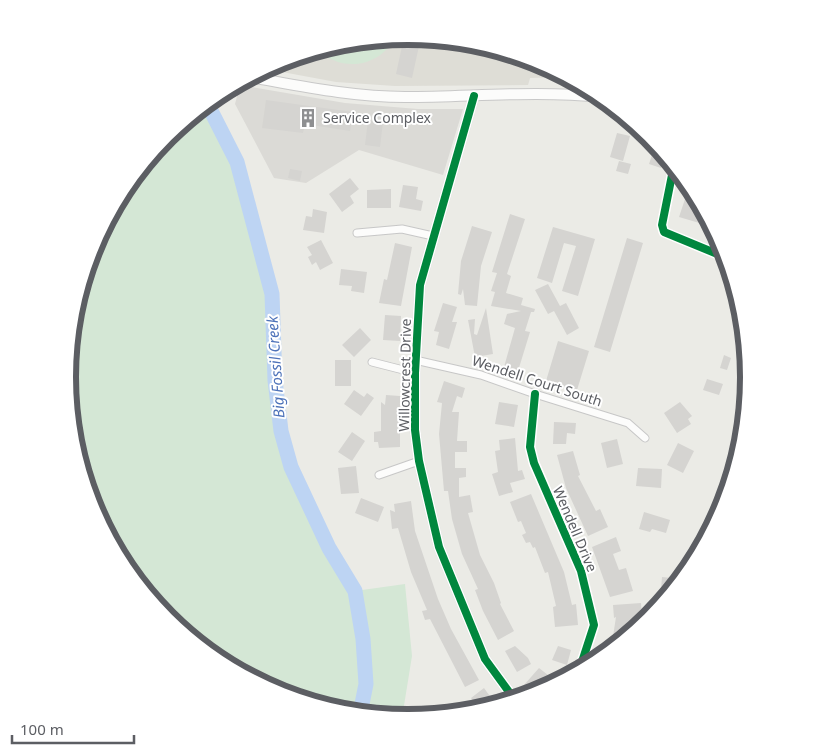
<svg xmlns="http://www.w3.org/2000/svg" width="817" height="755" font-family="'Noto Sans',sans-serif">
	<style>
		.industrial { fill: #dbdad6 }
		.education { fill: #deddd6 }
		.green { fill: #d4e7d5 }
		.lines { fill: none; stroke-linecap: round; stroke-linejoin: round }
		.river { stroke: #bdd4f3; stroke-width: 15 }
		.building { fill: #d5d4d1 }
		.minor-casing { stroke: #c7c7c7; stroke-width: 9 }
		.tertiary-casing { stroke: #c7c7c7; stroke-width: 11 }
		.secondary-casing { stroke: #c8c8c8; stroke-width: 12 }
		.minor { stroke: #fcfcfb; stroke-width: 7 }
		.tertiary { stroke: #fcfcfb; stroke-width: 9 }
		.secondary { stroke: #fcfcfb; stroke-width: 10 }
		.cycleway-casing { stroke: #fff; stroke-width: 11 }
		.cycleway { stroke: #00873e; stroke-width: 8 }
		.labels { text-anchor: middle; stroke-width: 4; stroke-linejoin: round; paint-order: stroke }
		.poi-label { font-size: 14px; fill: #5c5e63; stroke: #fff; text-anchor: start }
		.street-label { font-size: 14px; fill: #5c5e63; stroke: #fff }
		.water-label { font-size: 15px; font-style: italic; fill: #4d72b9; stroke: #fff }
		.rim { fill: none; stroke: #5c5e63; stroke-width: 6 }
	</style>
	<rect width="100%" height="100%" fill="#ebebe6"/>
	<path class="industrial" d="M240 85 345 103 418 109H463L443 175 359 150 306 183 274 178 235 104Z"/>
	<path class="education" d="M409 36 475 43 539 62 567 77 530 78 528 85 395 86 336 82 266 69 278 62 342 43Z"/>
	<path class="green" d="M395 38C379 67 342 73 318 50L342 43Z
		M205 105 237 162 272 294 275 380 281 431 291 467 329 548 355 591 405 584 412 656 402 718C359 714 317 709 277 693 107 621 21 418 93 246 110 206 137 169 166 138 177 125 193 115 205 105Z"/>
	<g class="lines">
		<path class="river" d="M207 103 237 162 272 294 275 380 281 431 291 467 329 548 355 591 363 639 366 684 360 714"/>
	</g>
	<path class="building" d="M404 37H421L412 78 396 74Z
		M266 100 353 112 350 131 305 124 303 133 262 128Z
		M368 120 383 122 380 147 365 145Z
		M617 133 630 136 623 161 610 157Z
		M656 143 665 155 661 168 649 164Z
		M619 161 631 164 628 174 616 171Z
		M290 169 302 171 300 181 288 178Z
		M350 178 359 189 350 196 354 203 342 212 329 194Z
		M403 185 418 187 416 199 423 201 421 211 399 207Z
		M391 189V208H367V190Z
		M685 199 701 204 713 227 679 217Z
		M313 209 327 212 324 233 303 230 306 216 312 217Z
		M510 214 525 219 507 274 511 276 506 293 523 298 521 305 535 309 534 312H531L525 331 530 332 518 371 504 367 515 328 504 324 507 314 521 311 491 306 495 292 491 291 497 273 492 272Z
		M472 226 492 232 481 266 477 306 465 305 463 289 461 295 458 294 461 261Z
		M553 227 595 239 578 296 562 291 576 246 564 243 552 283 537 278Z
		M627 238 643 243 610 352 594 347Z
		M321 240 333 263 320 270 316 262 312 265 308 257 312 255 307 247Z
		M395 243 412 247 401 306 379 303 384 279 387 280Z
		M341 269 367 272 364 293 351 291 352 286 339 285Z
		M548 284 560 306 566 303 579 328 567 335 554 311 548 314 535 290Z
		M443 303 457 307 452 322H457L449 349 436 345 439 332 434 331Z
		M486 308 493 354 475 357 468 320 475 319 474 334 477 335Z
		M385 315 401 316 400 341 383 340Z
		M360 328 371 340 354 357 342 345Z
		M558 341 589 351 577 390 546 381Z
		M724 355 731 358 727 370 720 368Z
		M335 360H351V386H335Z
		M707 379 723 384 719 395 703 390Z
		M444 381 465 388 462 398 457 396 452 412H459L457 441H467V452H455V468H466V477L459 478V497L470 495 473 512 468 513 480 555 494 583 501 603 500 604 514 631 498 640 483 611 475 590 478 589 462 554 452 519 448 491H444L439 434 442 403 437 402Z
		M354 390 364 397 367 393 374 398 361 416 344 404Z
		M386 395 400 396V447L379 448 378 442H374V432L381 431V402L385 405Z
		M499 402 518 405 514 427 495 424Z
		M680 402 692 416 688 419 691 424 677 433 664 413Z
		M554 422 576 423 575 434 567 433 566 444H553Z
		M352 432 365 441 352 461 338 452Z
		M515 438 518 471 522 470 525 479 510 483 513 492 499 496 492 474 498 472 495 451 500 450 499 440Z
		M617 439 623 464 607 468 601 443Z
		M678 443 694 451 683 473 667 465Z
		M573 451 580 475 578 476 596 511 600 509 608 527 588 536 566 488 557 455Z
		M356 466 359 493 341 494 338 468Z
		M638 468 662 469 661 488 636 486Z
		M531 494 564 572 572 605 576 604 578 625 555 627 553 607 556 606 548 572 545 573 535 547 533 548 530 542 526 543 522 535 526 533 521 521 518 522 510 502Z
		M361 498 384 507 378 522 355 513Z
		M411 501 415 531 438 599 451 629 479 680 465 687 430 619 425 620 422 611 427 610 411 572 398 528 392 529 390 510 395 512 394 504Z
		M644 512 670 520 666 533 652 529 650 532 639 529Z
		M616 537 621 551 613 554 619 570 626 568 633 591 610 597 592 547Z
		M662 577 672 578 671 590 661 589Z
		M641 603 642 616H636L637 629 619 644 612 643 616 617 614 618 613 605Z
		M515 646 528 658 531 664 517 672 505 651Z
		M558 646 571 650 567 665 552 660Z
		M539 668 548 675 544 680 552 686 535 694 524 685Z
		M484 688 497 706 480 711 471 698Z"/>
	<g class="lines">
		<g class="minor-casing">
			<path id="minor" d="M674 165 662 225 664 232 727 258
				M357 233 402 229 433 236
				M415 360 481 375 535 394 628 423 645 438
				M372 362 415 373
				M535 394 530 447 534 463 581 571 594 625 579 671
				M379 475 419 461"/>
		</g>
		<g class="tertiary-casing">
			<path id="tertiary" d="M474 96 420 285 415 373V430L419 461 439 547 485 659 515 700"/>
		</g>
		<g class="secondary-casing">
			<path id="secondary" d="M250 77C301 86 352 97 405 97 471 97 536 90 602 97"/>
		</g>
		<use href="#minor" class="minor"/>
		<use href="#tertiary" class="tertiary"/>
		<use href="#secondary" class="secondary"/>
		<g class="cycleway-casing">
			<path id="cycleway" d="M474 96 420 285 415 373V430L419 461 439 547 485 659 515 700
				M674 165 662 225 664 232 727 258
				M535 394 530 447 534 463 581 571 594 625 579 671"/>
		</g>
		<use href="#cycleway" class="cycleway"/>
	</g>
	<defs>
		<g id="building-bare" transform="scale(1.5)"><path d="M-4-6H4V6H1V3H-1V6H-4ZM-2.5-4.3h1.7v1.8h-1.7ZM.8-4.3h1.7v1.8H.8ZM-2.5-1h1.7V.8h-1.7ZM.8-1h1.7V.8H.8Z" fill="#8e8f91" stroke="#fff" stroke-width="2.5" paint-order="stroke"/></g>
	</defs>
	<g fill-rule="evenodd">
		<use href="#building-bare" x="308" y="118"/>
	</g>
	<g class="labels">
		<g class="poi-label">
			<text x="323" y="123">Service Complex</text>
		</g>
		<g class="street-label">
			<text transform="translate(405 375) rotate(-89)" y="5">Willowcrest Drive</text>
			<text transform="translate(537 381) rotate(18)" y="5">Wendell Court South</text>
			<text transform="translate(575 529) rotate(67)" y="5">Wendell Drive</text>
		</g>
		<g class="water-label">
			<text transform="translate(276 367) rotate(-94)" y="5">Big Fossil Creek</text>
		</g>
	</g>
	<path d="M0 0H817V755H0ZM76 377a332 332 0 1 1 664 0a332 332 0 1 1-664 0Z" fill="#fff" fill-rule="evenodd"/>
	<path class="rim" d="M76 377a332 332 0 1 1 664 0a332 332 0 1 1-664 0Z"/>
	<path d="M12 735v8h122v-8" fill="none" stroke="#5c5e63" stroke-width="2.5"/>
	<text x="20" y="735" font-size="15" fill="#5c5e63" stroke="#ffffff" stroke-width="4" paint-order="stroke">100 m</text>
</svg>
